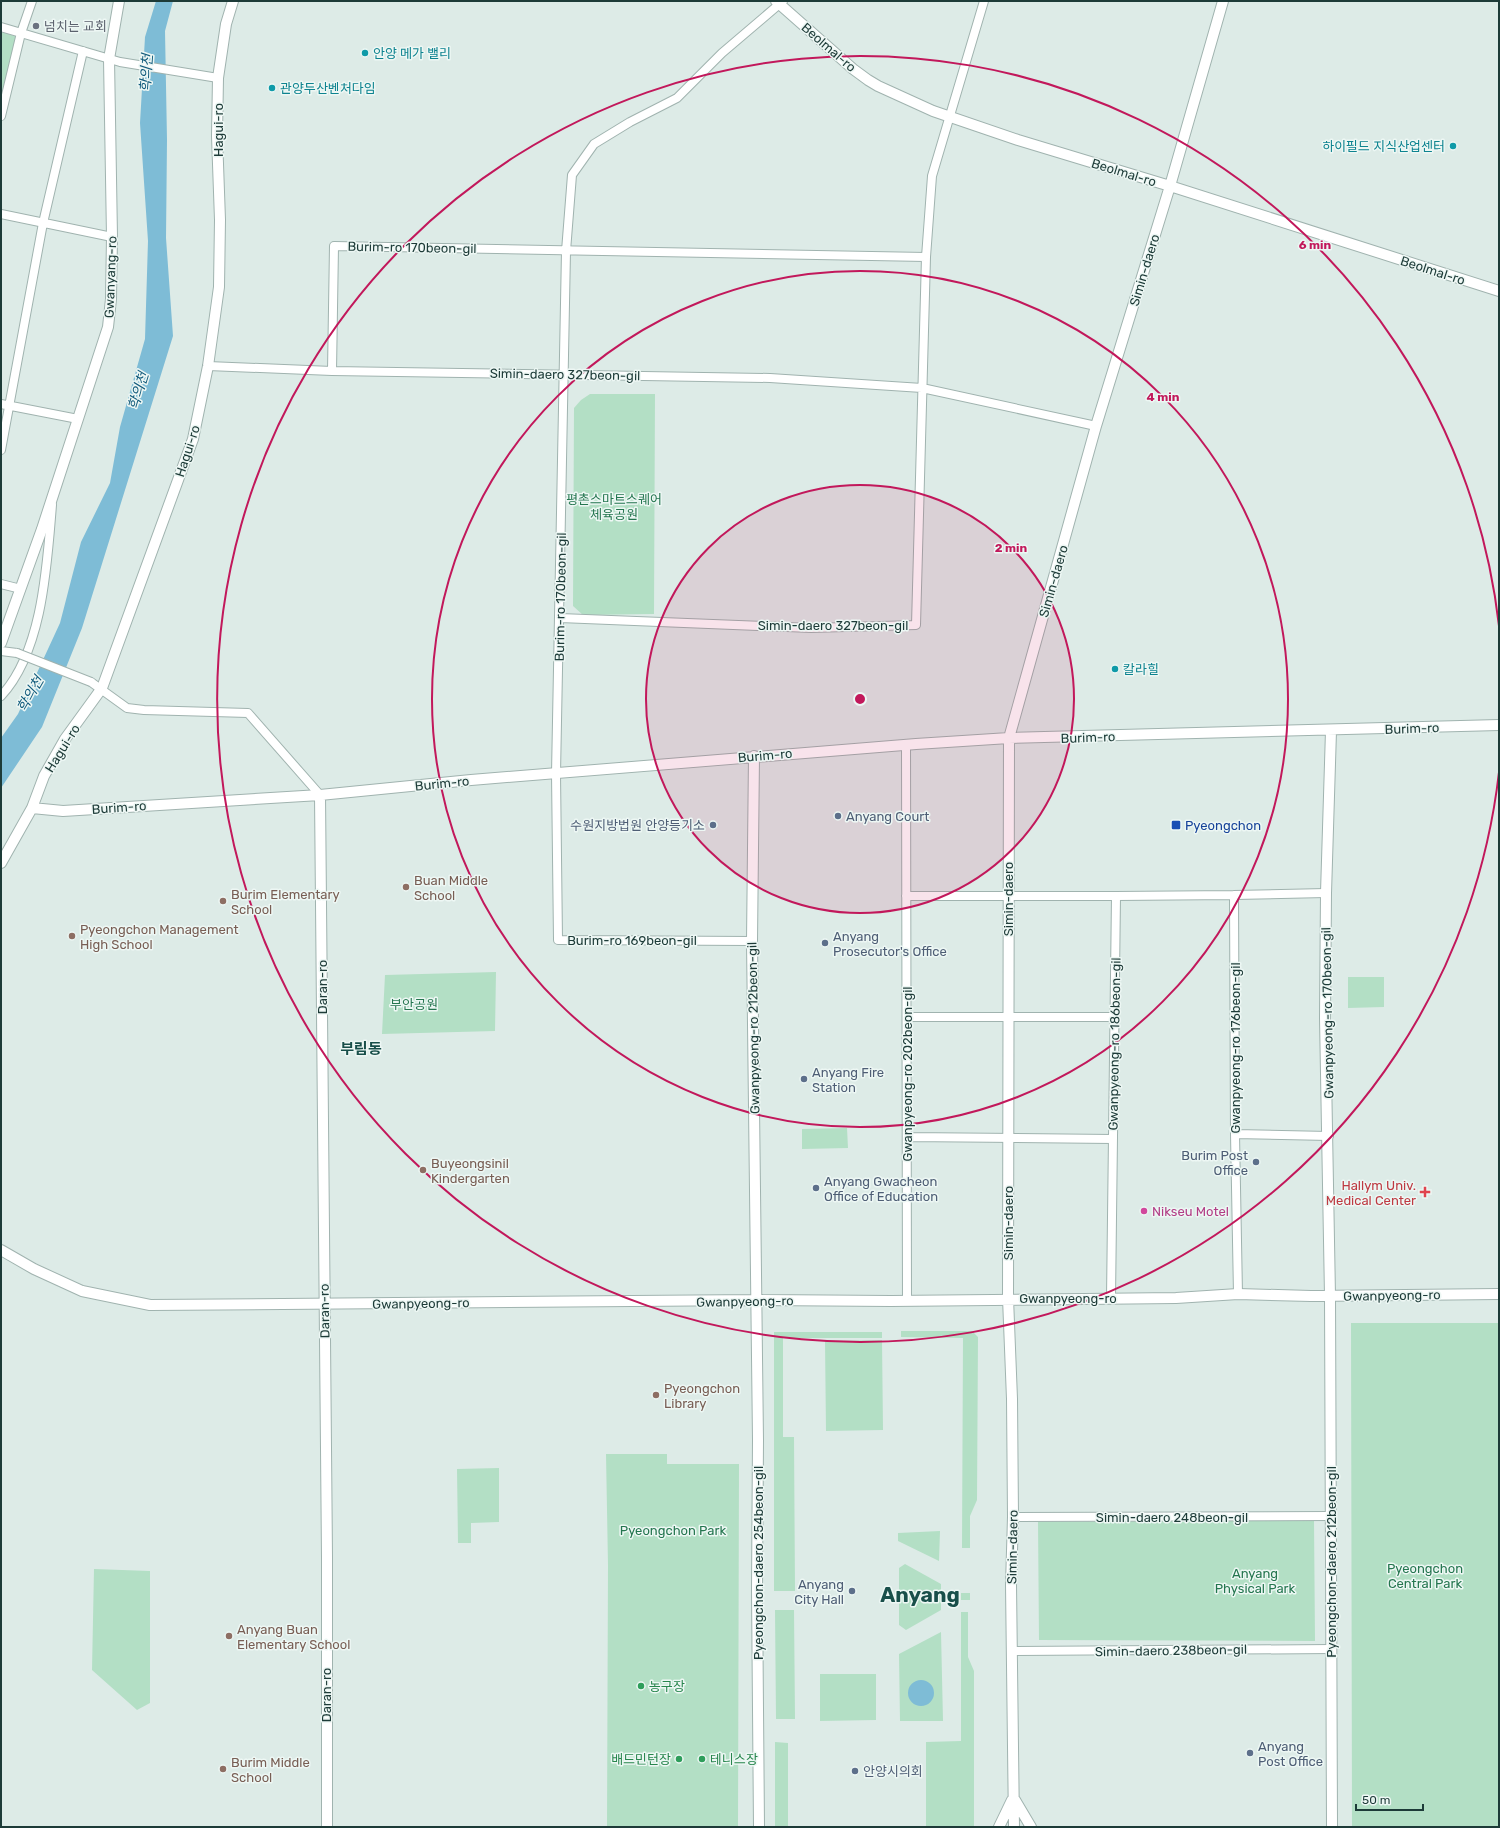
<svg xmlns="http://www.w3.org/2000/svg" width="1500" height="1828" font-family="Rubik,'Noto Sans KR',sans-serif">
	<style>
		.green { fill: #b3dfc5 }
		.water { fill: #7ebcd6 }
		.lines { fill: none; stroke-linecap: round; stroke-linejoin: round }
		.minor-casing { stroke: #a0b3af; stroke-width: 10 }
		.tertiary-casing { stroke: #a0b3af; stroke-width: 12 }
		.minor { stroke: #fff; stroke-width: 8 }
		.tertiary { stroke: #fff; stroke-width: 10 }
		.minor-bridge-casing { stroke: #a0b3af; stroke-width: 10; stroke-linecap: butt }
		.minor-bridge { stroke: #fff; stroke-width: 8 }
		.ring { fill: none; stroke: #c2185b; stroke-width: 2 }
		.worship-dot { fill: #6b7280; stroke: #edf7f4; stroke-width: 1.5 }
		.culture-dot { fill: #0f9aa8; stroke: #edf7f4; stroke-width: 1.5 }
		.service-dot { fill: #5c6f8a; stroke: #edf7f4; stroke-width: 1.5 }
		.transit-dot { fill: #1a4fb4; stroke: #edf7f4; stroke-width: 1.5 }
		.education-dot { fill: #8d6e63; stroke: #edf7f4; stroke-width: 1.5 }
		.health-dot { fill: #e0444e; stroke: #edf7f4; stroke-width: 1.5 }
		.hotel-dot { fill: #d1479c; stroke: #edf7f4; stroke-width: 1.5 }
		.leisure-dot { fill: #2e9e5b; stroke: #edf7f4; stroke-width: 1.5 }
		.labels { text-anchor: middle; stroke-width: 3; stroke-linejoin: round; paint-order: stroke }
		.worship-label { font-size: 13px; fill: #5b616d; stroke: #edf7f4; text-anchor: start }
		.street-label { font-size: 13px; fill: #1d3b38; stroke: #edf7f4 }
		.culture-label { font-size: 13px; fill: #0d838f; stroke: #edf7f4; text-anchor: start }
		.park-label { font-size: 13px; fill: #24764f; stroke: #edf7f4 }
		.service-label { font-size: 13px; fill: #4e5e75; stroke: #edf7f4; text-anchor: start }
		.transit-label { font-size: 13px; fill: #164399; stroke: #edf7f4; text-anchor: start }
		.education-label { font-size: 13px; fill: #785e54; stroke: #edf7f4; text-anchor: start }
		.health-label { font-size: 13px; fill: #be3a42; stroke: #edf7f4; text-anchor: end }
		.hotel-label { font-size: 13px; fill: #b23c85; stroke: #edf7f4; text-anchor: start }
		.leisure-label { font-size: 13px; fill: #27864d; stroke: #edf7f4; text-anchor: start }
		.water-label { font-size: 14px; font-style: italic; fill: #125b7c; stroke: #edf7f4 }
		.quarter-label { font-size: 15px; font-weight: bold; fill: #184f4a; stroke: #edf7f4 }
		.town-label { font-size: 21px; font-weight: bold; fill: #184f4a; stroke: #edf7f4 }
		.centre { fill: #c2185b; stroke: #edf7f4; stroke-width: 2 }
		.ring-label { font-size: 12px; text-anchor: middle; font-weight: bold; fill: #c2185b; stroke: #edf7f4; stroke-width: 3; stroke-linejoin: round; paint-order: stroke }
	</style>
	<rect width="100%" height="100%" fill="#ddebe7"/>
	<path class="green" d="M1 32 15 36 16 38 4 91 1 90Z
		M590 394H655L654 614 583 615 573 606 574 408 581 400Z
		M496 972 495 1031 382 1034 385 975Z
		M1348 977H1384V1007L1348 1008Z
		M847 1128 848 1148 802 1149V1129Z
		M1351 1323H1499V1827H1352Z
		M901 1331H972L978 1337 977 1500 970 1516V1548H962L963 1338 901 1337Z
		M774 1332H882V1338H783V1437H794L795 1591H774Z
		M882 1340 883 1430 826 1431 825 1341Z
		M606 1454H667V1464H739L738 1827H607L608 1565Z
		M499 1468V1522L471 1523V1543H458L457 1469Z
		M1314 1520 1315 1641 1039 1640 1038 1522Z
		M940 1531 939 1561 898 1541V1533Z
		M905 1564 941 1584V1610L906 1630 899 1625V1568Z
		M94 1569 150 1571V1703L137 1710 92 1670Z
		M961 1593H970V1600H961Z
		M775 1610H794L795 1719H776Z
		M961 1612H968V1657L974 1671V1827H926V1742L961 1741Z
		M941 1632 943 1721H900L899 1654Z
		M820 1674H876V1720L820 1721Z
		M775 1742 788 1743V1827H775Z"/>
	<path class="water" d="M156 1H173L165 31 167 140 166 238 173 336 82 628 42 727 1 788V738L18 714 60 623 81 542 110 483 120 427 145 339 148 241 140 123 145 37Z
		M908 1693a13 13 0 1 1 26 0a13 13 0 1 1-26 0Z"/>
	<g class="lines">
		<g class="minor-casing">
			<path id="minor" d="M1 27 120 62 218 78
				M1 116 21 33 32 1
				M1 214 112 237
				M208 366 332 371 770 378 922 388 1096 426
				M332 371 334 246 926 257
				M1 404 78 419
				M1 450 43 223 83 51
				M1 584 21 589
				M560 618 811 628 916 625 926 257 932 176 984 1
				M1 651 17 653
				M91 682 127 708 144 710 248 713 320 795
				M1 696C43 651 47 564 52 505
				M906 744 907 1301
				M906 896H1116L1111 1298
				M1116 896 1234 895
				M752 941 558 940 556 774 566 251 572 175 594 144 630 122 677 98 722 53 783 1
				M907 1017H1114
				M1235 1134 1329 1136
				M907 1137 1113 1139
				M1238 1294 1235 1134 1234 895 1326 893
				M1013 1517 1331 1516
				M1011 1651 1332 1649"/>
		</g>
		<g class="tertiary-casing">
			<path id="tertiary" d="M776 1 853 69 868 80 878 86 933 111 1018 140 1170 186 1499 291
				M1 643 42 529 108 327 111 299 112 237 109 59 119 1
				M1331 731 1326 893 1325 1018 1330 1296 1332 1827
				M754 756 752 941 758 1440 757 1590 759 1827
				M320 795 327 1557V1827
				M32 808 63 811 320 795 471 780 916 744 1009 738 1499 725
				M1 863 32 808 44 776 65 739 102 688 193 439 208 366 219 287 220 220 217 136 218 78 226 24 233 1
				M1 1250 34 1269 82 1291 150 1305 756 1300 891 1301 1176 1298 1238 1294 1311 1296 1499 1294
				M1015 1800 1031 1827
				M999 1827 1012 1800
				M1014 1827 1011 1585 1013 1517 1012 1399 1008 1298 1009 738 1096 426 1170 186 1223 1"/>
		</g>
		<use href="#minor" class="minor"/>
		<use href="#tertiary" class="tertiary"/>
		<g class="minor-bridge-casing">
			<path id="minor-bridge" d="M17 653 91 682"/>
		</g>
		<use href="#minor-bridge" class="minor-bridge"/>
	</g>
	<circle cx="860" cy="699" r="214" fill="#c2185b" fill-opacity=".12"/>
	<g class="ring">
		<circle cx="860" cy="699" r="214"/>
		<circle cx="860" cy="699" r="428"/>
		<path d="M1499 772A643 643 0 1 1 1499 626"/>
	</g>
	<circle class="worship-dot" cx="36" cy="26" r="4"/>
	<g class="culture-dot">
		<circle cx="365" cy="53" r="4"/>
		<circle cx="272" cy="88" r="4"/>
		<circle cx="1453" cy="146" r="4"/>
		<circle cx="1115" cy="669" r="4"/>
	</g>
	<g class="service-dot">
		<circle cx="838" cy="816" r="4"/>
		<circle cx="713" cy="825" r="4"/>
		<circle cx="825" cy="943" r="4"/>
		<circle cx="804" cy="1079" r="4"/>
		<circle cx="1256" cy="1162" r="4"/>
		<circle cx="816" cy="1188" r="4"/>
		<circle cx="852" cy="1591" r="4"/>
		<circle cx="1250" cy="1753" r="4"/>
		<circle cx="855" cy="1771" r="4"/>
	</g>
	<rect class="transit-dot" x="1171" y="820" width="10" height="10" rx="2"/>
	<g class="education-dot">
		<circle cx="406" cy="887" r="4"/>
		<circle cx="223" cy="901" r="4"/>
		<circle cx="72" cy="936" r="4"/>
		<circle cx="423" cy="1170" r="4"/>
		<circle cx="656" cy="1395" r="4"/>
		<circle cx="229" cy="1636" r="4"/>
		<circle cx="223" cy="1769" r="4"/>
	</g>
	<path class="health-dot" d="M1423 1186h4v4h4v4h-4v4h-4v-4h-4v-4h4z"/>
	<circle class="hotel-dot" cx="1144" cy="1211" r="4"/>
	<g class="leisure-dot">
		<circle cx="641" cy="1686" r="4"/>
		<circle cx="679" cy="1759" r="4"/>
		<circle cx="702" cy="1759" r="4"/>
	</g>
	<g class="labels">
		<g class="worship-label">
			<text x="44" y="31">넘치는 교회</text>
		</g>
		<g class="street-label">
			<text transform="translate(829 47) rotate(41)" y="5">Beolmal-ro</text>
			<text transform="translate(218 130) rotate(-90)" y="5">Hagui-ro</text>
			<text transform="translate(1124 172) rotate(17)" y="5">Beolmal-ro</text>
			<text transform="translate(412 247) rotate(1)" y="5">Burim-ro 170beon-gil</text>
			<text transform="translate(1144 270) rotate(-73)" y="5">Simin-daero</text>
			<text transform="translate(1433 270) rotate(18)" y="5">Beolmal-ro</text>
			<text transform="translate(110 277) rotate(-88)" y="5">Gwanyang-ro</text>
			<text transform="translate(565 374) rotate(1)" y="5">Simin-daero 327beon-gil</text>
			<text transform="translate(187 451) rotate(-72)" y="5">Hagui-ro</text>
			<text transform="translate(1053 581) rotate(-74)" y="5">Simin-daero</text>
			<text transform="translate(560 597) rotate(-89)" y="5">Burim-ro 170beon-gil</text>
			<text x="833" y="630">Simin-daero 327beon-gil</text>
			<text transform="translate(1412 728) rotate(-2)" y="5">Burim-ro</text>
			<text transform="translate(1088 737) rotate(-2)" y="5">Burim-ro</text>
			<text transform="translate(62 748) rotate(-58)" y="5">Hagui-ro</text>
			<text transform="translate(765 755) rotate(-5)" y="5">Burim-ro</text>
			<text transform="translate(442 783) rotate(-6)" y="5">Burim-ro</text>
			<text transform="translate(119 807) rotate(-4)" y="5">Burim-ro</text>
			<text transform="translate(1008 899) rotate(-90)" y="5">Simin-daero</text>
			<text x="632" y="945">Burim-ro 169beon-gil</text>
			<text transform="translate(322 987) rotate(-90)" y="5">Daran-ro</text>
			<text transform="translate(1327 1013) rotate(-91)" y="5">Gwanpyeong-ro 170beon-gil</text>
			<text transform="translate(753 1028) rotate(-91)" y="5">Gwanpyeong-ro 212beon-gil</text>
			<text transform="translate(1114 1044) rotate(-89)" y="5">Gwanpyeong-ro 186beon-gil</text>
			<text transform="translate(1235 1048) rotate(-90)" y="5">Gwanpyeong-ro 176beon-gil</text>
			<text transform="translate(907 1074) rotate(-90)" y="5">Gwanpyeong-ro 202beon-gil</text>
			<text transform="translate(1008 1223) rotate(-90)" y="5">Simin-daero</text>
			<text transform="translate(1392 1295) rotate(-1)" y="5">Gwanpyeong-ro</text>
			<text x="1068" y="1303">Gwanpyeong-ro</text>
			<text transform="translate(745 1301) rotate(-1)" y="5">Gwanpyeong-ro</text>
			<text transform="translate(421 1303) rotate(-1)" y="5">Gwanpyeong-ro</text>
			<text transform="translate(324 1311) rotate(-91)" y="5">Daran-ro</text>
			<text x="1172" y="1522">Simin-daero 248beon-gil</text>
			<text transform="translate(1012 1547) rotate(-89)" y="5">Simin-daero</text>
			<text transform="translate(1331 1562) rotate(-90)" y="5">Pyeongchon-daero 212beon-gil</text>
			<text transform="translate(758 1563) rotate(-90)" y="5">Pyeongchon-daero 254beon-gil</text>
			<text transform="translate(1171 1650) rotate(-1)" y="5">Simin-daero 238beon-gil</text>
			<text transform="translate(326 1695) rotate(-90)" y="5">Daran-ro</text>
		</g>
		<g class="culture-label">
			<text x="373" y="58">안양 메가 밸리</text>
			<text x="280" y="93">관양두산벤처다임</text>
			<text x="1445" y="151" text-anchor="end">하이필드 지식산업센터</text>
			<text x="1123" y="674">칼라힐</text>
		</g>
		<g class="park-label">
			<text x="614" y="504">평촌스마트스퀘어<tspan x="614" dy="15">체육공원</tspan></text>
			<text x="414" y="1009">부안공원</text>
			<text x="673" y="1535">Pyeongchon Park</text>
			<text x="1425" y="1573">Pyeongchon<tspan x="1425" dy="15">Central Park</tspan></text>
			<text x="1255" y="1578">Anyang<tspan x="1255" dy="15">Physical Park</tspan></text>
		</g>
		<g class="service-label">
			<text x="846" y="821">Anyang Court</text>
			<text x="705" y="830" text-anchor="end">수원지방법원 안양등기소</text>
			<text x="833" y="941">Anyang<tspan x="833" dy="15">Prosecutor's Office</tspan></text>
			<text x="812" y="1077">Anyang Fire<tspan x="812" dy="15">Station</tspan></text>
			<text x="1248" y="1160" text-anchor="end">Burim Post<tspan x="1248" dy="15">Office</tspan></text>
			<text x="824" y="1186">Anyang Gwacheon<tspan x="824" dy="15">Office of Education</tspan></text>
			<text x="844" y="1589" text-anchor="end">Anyang<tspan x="844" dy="15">City Hall</tspan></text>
			<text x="1258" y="1751">Anyang<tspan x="1258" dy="15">Post Office</tspan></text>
			<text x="863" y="1776">안양시의회</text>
		</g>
		<g class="transit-label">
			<text x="1185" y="830">Pyeongchon</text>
		</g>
		<g class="education-label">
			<text x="414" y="885">Buan Middle<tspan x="414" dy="15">School</tspan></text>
			<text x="231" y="899">Burim Elementary<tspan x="231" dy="15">School</tspan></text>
			<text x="80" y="934">Pyeongchon Management<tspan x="80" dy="15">High School</tspan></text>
			<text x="431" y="1168">Buyeongsinil<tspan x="431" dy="15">Kindergarten</tspan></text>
			<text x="664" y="1393">Pyeongchon<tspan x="664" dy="15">Library</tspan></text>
			<text x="237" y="1634">Anyang Buan<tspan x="237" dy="15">Elementary School</tspan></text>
			<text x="231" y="1767">Burim Middle<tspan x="231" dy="15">School</tspan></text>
		</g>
		<g class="health-label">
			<text x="1416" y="1190">Hallym Univ.<tspan x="1416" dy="15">Medical Center</tspan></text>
		</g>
		<g class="hotel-label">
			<text x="1152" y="1216">Nikseu Motel</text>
		</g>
		<g class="leisure-label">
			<text x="649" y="1691">농구장</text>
			<text x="671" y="1764" text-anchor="end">배드민턴장</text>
			<text x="710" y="1764">테니스장</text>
		</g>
		<g class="water-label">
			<text transform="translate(146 73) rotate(-86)" y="5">학의천</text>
			<text transform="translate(138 391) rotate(-73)" y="5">학의천</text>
			<text transform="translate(30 694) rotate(-60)" y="5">학의천</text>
		</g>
		<g class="quarter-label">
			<text x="361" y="1054">부림동</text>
		</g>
		<g class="town-label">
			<text x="920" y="1602">Anyang</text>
		</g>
	</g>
	<circle cx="860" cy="699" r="6" class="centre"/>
	<g class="ring-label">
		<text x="1315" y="249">6 min</text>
		<text x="1163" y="401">4 min</text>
		<text x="1011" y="552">2 min</text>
	</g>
	<rect width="1500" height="1828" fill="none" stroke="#1d3b38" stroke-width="4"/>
	<path d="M1356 1804v6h67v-6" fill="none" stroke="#1d3b38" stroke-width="2"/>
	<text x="1362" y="1804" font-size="12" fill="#1d3b38" stroke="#edf7f4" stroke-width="3" paint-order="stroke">50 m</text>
</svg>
